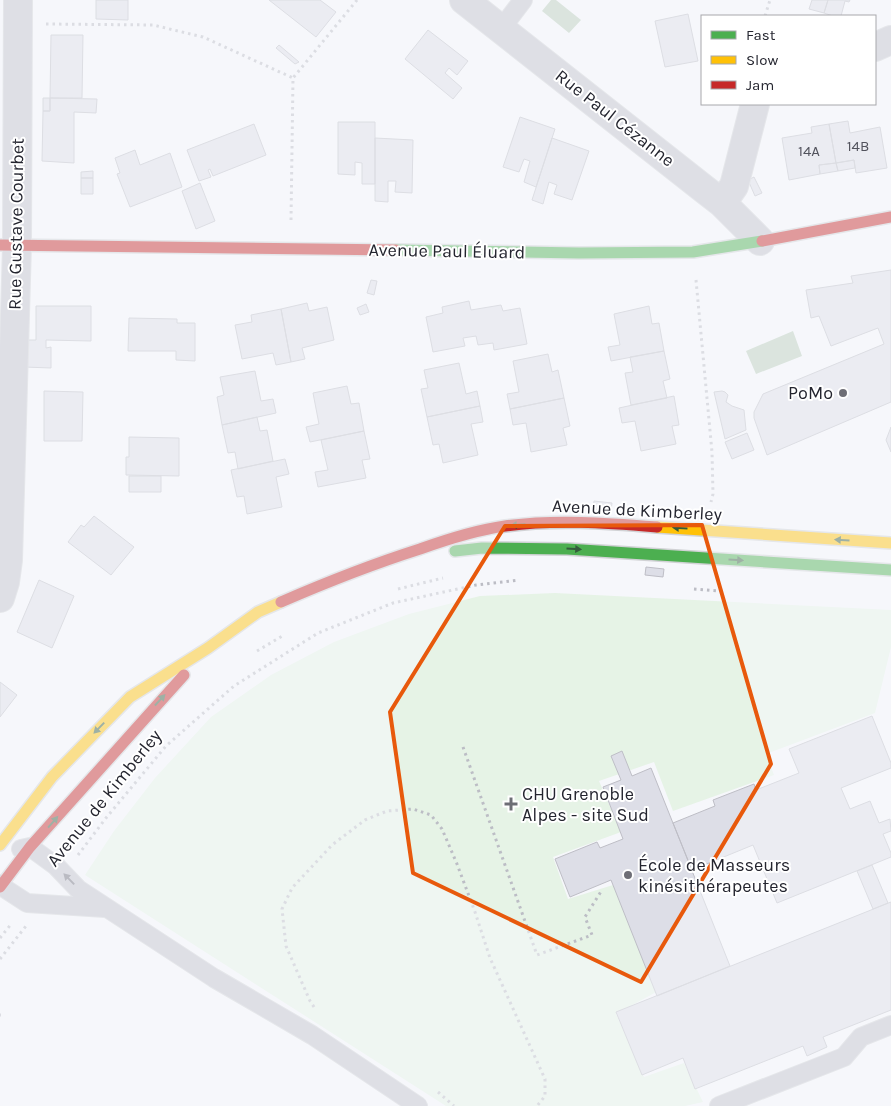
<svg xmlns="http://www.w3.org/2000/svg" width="891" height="1106" font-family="Karla,sans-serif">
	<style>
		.green { fill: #e6f3e6 }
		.water { fill: #bacdba }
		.building { fill: #dddee7; stroke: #bebec6 }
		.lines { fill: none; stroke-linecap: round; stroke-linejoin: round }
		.lane-casing { stroke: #d1d2d5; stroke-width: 20 }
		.street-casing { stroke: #d1d2d5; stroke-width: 30 }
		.fast-casing { stroke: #d1d2d5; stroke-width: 14 }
		.slow-casing { stroke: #d1d2d5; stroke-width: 14 }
		.jam-casing { stroke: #d1d2d5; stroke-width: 14 }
		.path { stroke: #bcbdc5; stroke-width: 3; stroke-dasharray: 2.5 4; stroke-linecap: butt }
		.lane { stroke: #c0c0cb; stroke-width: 18 }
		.street { stroke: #c0c0cb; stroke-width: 28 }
		.fast { stroke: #4caf50; stroke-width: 11 }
		.slow { stroke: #ffc107; stroke-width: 11 }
		.jam { stroke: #c62828; stroke-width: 11 }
		.oneway { fill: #345c3c }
		.oneway2 { fill: #72727d }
		.marked { fill: none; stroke: #e8590c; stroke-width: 4; stroke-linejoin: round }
		.poi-dot { fill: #6e6e76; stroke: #fff; stroke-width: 2 }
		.labels { text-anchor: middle; stroke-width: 4; stroke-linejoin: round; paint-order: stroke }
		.number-label { font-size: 15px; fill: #52535d }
		.street-label { font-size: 18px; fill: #24252f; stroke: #fff }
		.poi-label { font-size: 18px; fill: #24252f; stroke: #fff; text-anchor: start }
	</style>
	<rect width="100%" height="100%" fill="#f6f7fb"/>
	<path class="green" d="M555 593 891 610V647L875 713 766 754 774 775 673 811 654 762 599 781 621 832 553 857 568 899 613 885 658 991 616 1014 644 1077 684 1063 703 1102 685 1106H446L85 875 114 831 155 778 211 717 271 675 334 642 409 614 480 596Z"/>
	<path class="water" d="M551 0H556L581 20 569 33 542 11Z
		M793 331 802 356 756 374 746 351Z"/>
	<path class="building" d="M96 0H128V20L96 19Z
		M269 0H320L336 12 316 37Z
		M812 0H828L824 13 809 9Z
		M828 0H850L849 2 845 1 841 16H833L824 13Z
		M688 14 698 61 665 67 655 21Z
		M428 30 468 61 457 75 449 68 445 73 462 88 453 99 405 59Z
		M51 35H83L82 98H50Z
		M279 45 299 62 295 64 276 48Z
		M43 98H50V111H43Z
		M50 98 97 99 96 113 74 112V163L42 161 43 111H50Z
		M520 117 555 129 536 187 524 182 530 161 524 159 519 172 503 167Z
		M848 121 850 133 880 127 887 168 856 173 854 160 836 163 829 124Z
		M338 122H375V184H362V163L355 162V175L338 174Z
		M254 124 266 155 213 176 210 169 208 170 211 177 199 181 187 150Z
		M829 124 836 163 819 165 820 174 789 180 782 138 812 133 811 127Z
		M375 138 413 140 412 193 395 192 396 181H388V202L375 201Z
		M552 138 589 151 572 200 554 194 557 185 549 182 543 204 532 200Z
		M135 150 140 165 170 153 182 187 130 207 117 174 120 173 115 158Z
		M854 160 855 168 838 171 836 163Z
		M836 163 838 171 820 174 819 165Z
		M93 171V178H81V172Z
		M754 177 762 193 755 196 748 180Z
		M81 178H93V194H81Z
		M200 183 215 221 196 229 182 191Z
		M891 270V402L767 455 754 418V412L763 394 884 344 878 328 831 346 819 316 811 318 806 290 853 283 851 276Z
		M371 280 377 281 374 295 367 293Z
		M469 301 471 310 501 305 503 311 520 308 527 344 494 350 493 343 478 345 476 336 463 338 465 346 433 352 426 317 443 313 442 307Z
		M307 303 309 311 327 307 334 340 302 348 305 359 291 362 281 309Z
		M366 304 369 312 360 315 357 308Z
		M36 306H91V341L46 340V348L51 347V368L24 367V340H36Z
		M649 306 652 324 659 323 664 351 611 361 608 347 620 345 614 314Z
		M281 309 291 362 276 365 273 353 242 359 235 325 252 322 251 315Z
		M129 318 177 319V323H195V361L176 360V351H128Z
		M664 351 670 379 663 381 667 398 631 405 625 373 633 372 630 357Z
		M548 354 552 372 558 370 564 398 510 409 507 394 519 392 513 361Z
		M459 363 466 394 477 391 480 406 427 417 421 389 428 388 424 370Z
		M255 371 261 401 273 399 276 413 222 425 217 397 224 395 220 377Z
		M347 386 351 404 359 403 364 431 310 442 306 427 319 424 313 393Z
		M44 391 83 392 82 441H44Z
		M722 391 725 392 728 395 726 402 732 406 744 410 746 430 725 439 714 392Z
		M674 396 679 425 672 426 676 444 641 451 635 421 622 423 619 408Z
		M564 398 570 426 563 428 567 445 531 452 526 423 513 425 510 409Z
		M480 406 483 422 471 424 478 455 443 463 439 444 433 445 427 417Z
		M257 417 260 431 267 430 273 461 238 469 235 452 228 453 222 425Z
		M891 427V452L886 440Z
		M364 431 370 459 362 460 366 478 318 487 315 472 328 470 321 440Z
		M747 433 754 450 732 459 725 442Z
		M129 437 179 438V476L126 475V457H129Z
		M285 459 289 474 276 477 282 507 247 514 244 496 237 497 231 470Z
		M129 476H161V492H129Z
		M594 501 612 503 611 511 593 509Z
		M94 516 134 547 111 575 68 542 81 525 84 527Z
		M646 567 664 569 663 577 645 575Z
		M39 580 74 596 52 648 17 632Z
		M0 682 17 695 0 717Z
		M872 716 891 763V768L841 788 850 809 870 801 879 823 890 819 891 831 883 834 891 853V857L777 903 753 845 692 870 673 823 715 806 713 800 754 784 756 790 799 773 789 749Z
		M622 751 632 776 651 768 730 966 657 996 611 880 570 897 555 859 597 842 600 848 623 839 603 787 621 780 611 756Z
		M872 865 888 903 873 909 857 871Z
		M891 902V1010L823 1037 827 1047 807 1056 803 1046 695 1089 683 1058 642 1075 616 1012Z"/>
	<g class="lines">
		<g class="lane-casing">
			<path id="lane" d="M501 29 523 0
				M21 849 30 847 56 866 78 889 214 978 312 1035 418 1106
				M0 884 1 886 27 903 105 908
				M719 1106 844 1057 861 1037 891 1025"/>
		</g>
		<g class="street-casing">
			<path id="street" d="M464 0 704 189 722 203 760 241
				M875 47 891 40
				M722 203 734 186 755 104
				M0 598 5 582 8 560 17 245 18 0"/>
		</g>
		<g class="fast-casing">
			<path id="fast" d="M396 250 579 253 693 252 762 241
				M455 551 482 548 567 549 891 570"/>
		</g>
		<g class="slow-casing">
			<path id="slow" d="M657 527 891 543
				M0 845 52 777 130 697 208 648 258 612 281 602"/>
		</g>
		<g class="jam-casing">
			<path id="jam" d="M762 241 891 217
				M0 245 396 250
				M281 602C327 582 373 564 420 549 448 539 476 530 505 526 555 519 607 523 657 527
				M0 887 30 847 184 675"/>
		</g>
		<path class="path" d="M765 16 770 0
			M46 24 153 25 203 37 293 78
			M291 220 293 78 357 0
			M696 280 712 452 713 494 711 502
			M398 589 443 578
			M694 589 719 591 725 590
			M257 651 284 635
			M463 747 537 955 592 935 585 917 602 890
			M78 855 106 818 166 746 234 686 318 633 393 603 476 585 519 580
			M0 938 12 923
			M0 959 26 926
			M314 1007 310 1001 286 946 282 909 292 888 332 845 365 820 387 811 413 809 431 815 442 829 457 864 475 912 490 958 545 1079V1096L537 1106
			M0 1015H1
			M438 1092 454 1106"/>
		<use href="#lane" class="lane"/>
		<use href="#street" class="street"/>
		<use href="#fast" class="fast"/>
		<use href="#slow" class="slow"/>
		<use href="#jam" class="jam"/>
	</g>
	<defs><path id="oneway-solid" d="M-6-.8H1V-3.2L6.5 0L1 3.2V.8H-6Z" transform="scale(1.25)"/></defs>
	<g class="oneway">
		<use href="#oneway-solid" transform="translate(518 525) rotate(175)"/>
		<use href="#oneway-solid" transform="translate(680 528) rotate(-177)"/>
		<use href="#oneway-solid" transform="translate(842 540) rotate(-176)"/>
		<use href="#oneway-solid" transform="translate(574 549) rotate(3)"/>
		<use href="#oneway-solid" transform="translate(736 560) rotate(4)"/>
		<use href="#oneway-solid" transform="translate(160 700) rotate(-47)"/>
		<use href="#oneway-solid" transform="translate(99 728) rotate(134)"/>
		<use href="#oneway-solid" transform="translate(53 822) rotate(-49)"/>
	</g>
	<use class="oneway2" href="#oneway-solid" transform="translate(69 879) rotate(-134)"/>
	<path d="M0 0H891V1106H0ZM702 525 771 764 641 982 413 873 390 712 505 526Z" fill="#f6f7fb" fill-opacity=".55" fill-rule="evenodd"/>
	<path class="marked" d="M702 525 771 764 641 982 413 873 390 712 505 526Z"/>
	<g class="poi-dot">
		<circle cx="843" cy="393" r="5"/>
		<path d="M508.5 796.5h5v5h5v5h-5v5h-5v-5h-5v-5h5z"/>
		<circle cx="628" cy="875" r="5"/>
	</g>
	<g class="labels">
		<g class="number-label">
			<text x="858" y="151">14B</text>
			<text x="809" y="156">14A</text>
		</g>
		<g class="street-label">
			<text transform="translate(615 118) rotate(38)" y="6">Rue Paul Cézanne</text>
			<text transform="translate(16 224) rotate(-89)" y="6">Rue Gustave Courbet</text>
			<text transform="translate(447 251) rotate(1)" y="6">Avenue Paul Éluard</text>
			<text transform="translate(637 510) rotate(3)" y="6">Avenue de Kimberley</text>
			<text transform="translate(104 798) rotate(-51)" y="6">Avenue de Kimberley</text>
		</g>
		<g class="poi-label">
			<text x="833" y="399" text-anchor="end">PoMo</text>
			<text x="522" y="800">CHU Grenoble<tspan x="522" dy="21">Alpes - site Sud</tspan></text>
			<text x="638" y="871">École de Masseurs<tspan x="638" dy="21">kinésithérapeutes</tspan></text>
		</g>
	</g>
	<rect x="701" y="15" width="175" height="90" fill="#ffffff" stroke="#a7a8ac"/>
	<rect x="711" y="31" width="25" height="8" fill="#4caf50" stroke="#a7a8ac"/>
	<text x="746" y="40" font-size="15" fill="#24252f">Fast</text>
	<rect x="711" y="56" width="25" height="8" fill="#ffc107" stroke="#a7a8ac"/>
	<text x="746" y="65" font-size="15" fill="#24252f">Slow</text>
	<rect x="711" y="81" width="25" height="8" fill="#c62828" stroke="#a7a8ac"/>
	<text x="746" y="90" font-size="15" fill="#24252f">Jam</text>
</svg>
